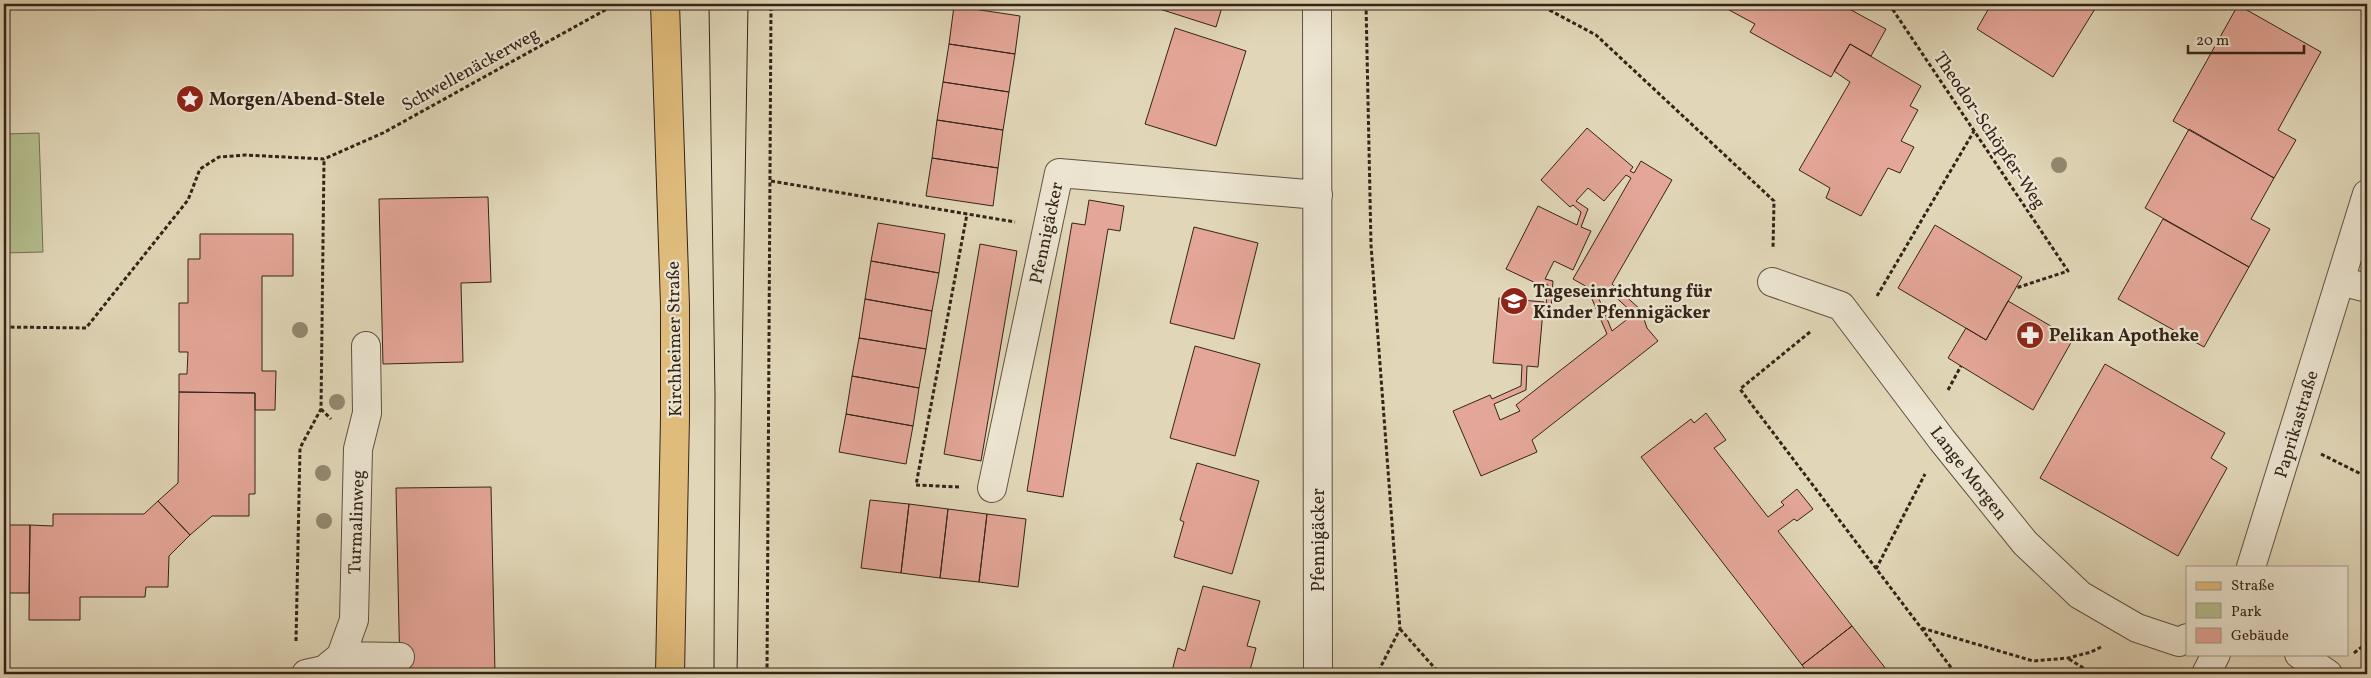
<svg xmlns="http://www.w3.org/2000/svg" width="2371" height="678" font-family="Vollkorn,serif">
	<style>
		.green { fill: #b4be8e; stroke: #747053 }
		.building { fill: #e4a698; stroke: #342318; fill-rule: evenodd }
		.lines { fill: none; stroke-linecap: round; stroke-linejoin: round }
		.minor-casing { stroke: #5f5040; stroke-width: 30 }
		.major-casing { stroke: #342318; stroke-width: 30 }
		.path { stroke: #342318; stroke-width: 3; stroke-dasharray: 4 2.5; stroke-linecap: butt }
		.minor { stroke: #ece5d1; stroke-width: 28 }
		.major { stroke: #e0bc7c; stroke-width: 28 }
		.tram { stroke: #342318; stroke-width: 1 }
		.tree { fill: #938970 }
		.labels { text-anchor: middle; stroke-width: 4.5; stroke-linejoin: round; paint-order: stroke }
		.street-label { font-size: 18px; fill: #342318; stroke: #ece5d1 }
		.poi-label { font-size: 18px; font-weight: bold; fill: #342318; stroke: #ece5d1; text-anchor: start }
	</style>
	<rect width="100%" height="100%" fill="#e1d7b8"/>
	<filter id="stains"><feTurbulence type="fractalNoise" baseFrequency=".004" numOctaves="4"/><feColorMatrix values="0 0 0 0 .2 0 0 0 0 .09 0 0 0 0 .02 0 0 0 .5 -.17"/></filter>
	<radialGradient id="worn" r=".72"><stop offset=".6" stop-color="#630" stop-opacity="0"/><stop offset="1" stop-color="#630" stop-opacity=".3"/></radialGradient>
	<path class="green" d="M39 133 43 252 4 253V134Z"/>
	<path class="building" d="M1013 4H1043L1041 9Z
		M1144 4H1223L1216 27Z
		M1718 4H1840L1886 29 1871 56 1850 44 1831 77 1750 32 1755 24Z
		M1982 4H2098L2053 77 1977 29 1989 8Z
		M2238 5 2321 52 2278 130 2296 140 2274 178 2173 121Z
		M954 6 1020 16 1015 54 949 44Z
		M1175 28 1246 51 1216 146 1145 124Z
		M949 44 1015 54 1009 92 943 82Z
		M1850 44 1921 86 1910 106 1918 110 1901 141 1914 147 1900 173 1888 168 1861 216 1826 198 1830 188 1799 170 1850 82 1834 71Z
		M943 82 1009 92 1003 130 937 120Z
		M937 120 1003 130 998 168 932 158Z
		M1587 128 1633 167 1630 171 1634 173 1641 161 1672 180 1612 284 1641 310 1647 328 1658 341 1532 440 1537 452 1481 476 1453 411 1490 395 1492 399 1521 386 1522 365 1493 363 1499 298 1544 302V306L1546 305 1548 285 1543 283 1542 286 1506 269 1538 206 1577 225 1581 212 1573 205 1570 207 1541 180ZM1626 175 1631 178 1573 279 1596 292 1592 299 1607 334 1516 405 1520 411 1500 420 1494 404 1526 390 1527 366 1538 367 1543 311 1551 309 1553 281 1545 279 1554 261 1573 270 1591 231 1581 227 1588 209 1576 201 1588 188 1604 201ZM1608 290 1634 314 1612 331 1599 299 1601 295 1604 297Z
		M2189 129 2274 178 2251 219 2270 229 2249 267 2145 208Z
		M932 158 998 168 993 206 926 196Z
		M488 197 491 282 461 283 463 362 383 364 379 199Z
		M1089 200 1124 206 1120 231 1108 229 1063 497 1027 491 1072 223 1085 225Z
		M2163 219 2249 267 2204 347 2118 299Z
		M878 223 945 234 939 273 871 261Z
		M1935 225 2022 277 1986 340 1898 288Z
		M1194 227 1258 243 1234 339 1170 323Z
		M200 234H293V276H262V371H276L275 410H255V393L179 392V374H187L188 352H179V303H188V259H200Z
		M980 244 1017 251 981 461 944 454Z
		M871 261 939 273 932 311 865 299Z
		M865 299 932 311 926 349 859 338Z
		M2008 301 2073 339 2033 410 1948 358 1966 328 1986 340Z
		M859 338 926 349 919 388 852 376Z
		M1195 346 1260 364 1235 456 1170 438Z
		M2105 364 2225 433 2211 458 2227 468 2178 556 2040 478Z
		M852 376 919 388 913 426 846 414Z
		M179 392 255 393V494H249V516H212L190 535 158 501 178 483Z
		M1706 413 1726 440 1714 448 1768 517 1784 505 1781 502 1797 489 1813 509 1797 521 1794 519 1778 531 1852 626 1802 665 1641 457 1691 419 1694 423Z
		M846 414 913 426 906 464 839 452Z
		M1197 463 1259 481 1232 574 1174 557 1184 522 1180 520Z
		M491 487 495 674H400L396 488Z
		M870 500 909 504 901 573 861 568Z
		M158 501 190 535 169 556 168 587H146L145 597H80V620H29L30 525 53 526V514H144Z
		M909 504 948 509 940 578 901 573Z
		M948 509 987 514 979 582 940 578Z
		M4 514 5 525H30L29 593H4Z
		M987 514 1026 519 1018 587 979 582Z
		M1203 586 1260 601 1247 646 1256 648 1249 674H1184L1172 671 1178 648 1185 651Z
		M1852 626 1890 674H1809L1802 665Z"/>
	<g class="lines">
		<g class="minor-casing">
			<path id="minor" d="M1317 4 1318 674
				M2340 281 2367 288
				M1772 282 1841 306 1942 440 2025 543 2080 595 2137 628 2179 642 2187 638
				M992 488 1059 173 1318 195
				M2251 567 2367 194
				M2299 654 2328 674
				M341 656 400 657
				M306 674 324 670 341 656 354 620 358 449 367 413 366 346
				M2206 674 2216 654"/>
		</g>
		<g class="major-casing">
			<path id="major" d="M665 4 675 305V417L670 674"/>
		</g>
		<path class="path" d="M1366 4 1371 245 1400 629 1377 674
			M1538 4 1596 35 1774 201 1773 249
			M1889 4 2068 271 2016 288
			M1893 11 1898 4
			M771 181 1015 222
			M1877 296 1974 131
			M4 327 86 328 188 200 200 169 219 157 245 155 324 159 383 133 616 4
			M1810 332 1740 389 1956 674
			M1948 390 1961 366
			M321 409 331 419
			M2321 454 2367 477
			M959 487 916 485 967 214
			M1876 569 1925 474
			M1922 628 2033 661 2068 658 2091 652 2101 647
			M1400 629 1440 674
			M296 641 300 448 321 409 324 159
			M2354 653 2367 643
			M2069 659 2093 674
			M767 674 771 4"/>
		<use href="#minor" class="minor"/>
		<use href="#major" class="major"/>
		<path class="tram" d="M709 4 715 395 714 674
			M737 674 748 4"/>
	</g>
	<g class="tree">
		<circle cx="2059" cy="165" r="8"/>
		<circle cx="300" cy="330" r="8"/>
		<circle cx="337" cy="402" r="8"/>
		<circle cx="323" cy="473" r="8"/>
		<circle cx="324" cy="521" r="8"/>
	</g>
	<defs>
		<g id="sight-disc" transform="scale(1.4375)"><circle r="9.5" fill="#8f2418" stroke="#ece5d1"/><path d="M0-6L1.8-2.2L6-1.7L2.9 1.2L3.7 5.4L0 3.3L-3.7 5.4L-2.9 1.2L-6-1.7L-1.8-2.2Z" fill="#fff"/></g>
		<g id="school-disc" transform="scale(1.4375)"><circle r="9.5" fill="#8f2418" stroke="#ece5d1"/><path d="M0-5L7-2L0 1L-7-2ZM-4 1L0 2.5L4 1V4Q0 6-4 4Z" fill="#fff"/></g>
		<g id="pharmacy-disc" transform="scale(1.4375)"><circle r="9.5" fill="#8f2418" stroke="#ece5d1"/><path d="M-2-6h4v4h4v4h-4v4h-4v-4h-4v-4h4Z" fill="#fff"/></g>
	</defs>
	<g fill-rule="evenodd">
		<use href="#sight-disc" x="190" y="99"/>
		<use href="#school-disc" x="1514" y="301"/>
		<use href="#pharmacy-disc" x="2030" y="335"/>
	</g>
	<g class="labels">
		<g class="street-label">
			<text transform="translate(470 69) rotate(-29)" y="6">Schwellenäckerweg</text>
			<text transform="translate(1990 130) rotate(56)" y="6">Theodor-Schöpfer-Weg</text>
			<text transform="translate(1046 233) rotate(-78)" y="6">Pfennigäcker</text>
			<text transform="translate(674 339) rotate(-91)" y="6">Kirchheimer Straße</text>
			<text transform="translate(2296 424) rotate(-73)" y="6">Paprikastraße</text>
			<text transform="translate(1969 473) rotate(52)" y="6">Lange Morgen</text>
			<text transform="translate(356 522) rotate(-88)" y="6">Turmalinweg</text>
			<text transform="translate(1318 540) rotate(-90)" y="6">Pfennigäcker</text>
		</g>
		<g class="poi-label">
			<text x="209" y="105">Morgen/Abend-Stele</text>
			<text x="1533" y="297">Tageseinrichtung für<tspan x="1533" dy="21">Kinder Pfennigäcker</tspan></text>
			<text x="2049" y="341">Pelikan Apotheke</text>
		</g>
	</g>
	<rect width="2371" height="678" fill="none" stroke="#e1d7b8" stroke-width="20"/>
	<rect x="5" y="5" width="2361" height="668" fill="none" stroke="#342318" stroke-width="2.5"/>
	<rect x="10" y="10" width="2351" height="658" fill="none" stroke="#342318"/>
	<rect x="2186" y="566" width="162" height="90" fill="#ece5d1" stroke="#a29787"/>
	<rect x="2196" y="582" width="25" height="8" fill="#e0bc7c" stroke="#a29787"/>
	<text x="2231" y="590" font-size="15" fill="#342318">Straße</text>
	<rect x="2196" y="603" width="25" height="15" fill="#b4be8e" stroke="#a29787"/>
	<text x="2231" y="616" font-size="15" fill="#342318">Park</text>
	<rect x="2196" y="628" width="25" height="15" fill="#e4a698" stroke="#a29787"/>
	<text x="2231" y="640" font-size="15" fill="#342318">Gebäude</text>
	<path d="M2188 45v8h116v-8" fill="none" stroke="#342318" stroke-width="2.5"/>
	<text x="2196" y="45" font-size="15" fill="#342318" stroke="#ece5d1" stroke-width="4" paint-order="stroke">20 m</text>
	<rect width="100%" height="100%" filter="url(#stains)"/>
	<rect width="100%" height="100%" fill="url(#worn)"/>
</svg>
